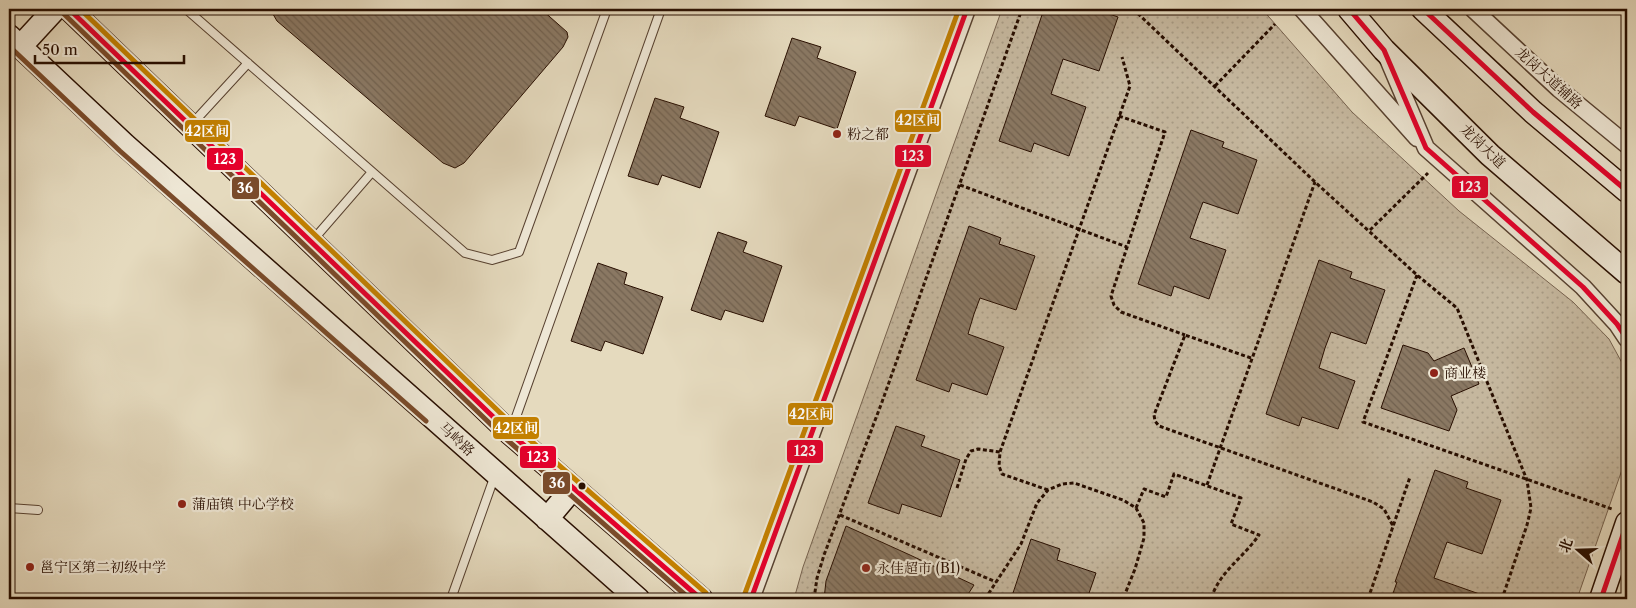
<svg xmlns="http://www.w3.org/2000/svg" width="1636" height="608" font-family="'Libre Caslon Text','Noto Serif SC',serif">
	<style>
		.grass { fill: url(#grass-dots); stroke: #76624f }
		.building { fill: url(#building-back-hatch); stroke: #280e00 }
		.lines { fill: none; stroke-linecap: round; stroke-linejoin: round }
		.lane-casing { stroke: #574130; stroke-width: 10 }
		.street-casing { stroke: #574130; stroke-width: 19 }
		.secondary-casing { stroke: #280e00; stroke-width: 25 }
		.path { stroke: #280e00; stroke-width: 3; stroke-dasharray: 4 2.5; stroke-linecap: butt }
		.lane { stroke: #eee7d5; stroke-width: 8 }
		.street { stroke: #eee7d5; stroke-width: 16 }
		.secondary { stroke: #eee7d5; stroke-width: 22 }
		.bus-1-casing { stroke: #eee7d5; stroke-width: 9 }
		.bus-2-casing { stroke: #eee7d5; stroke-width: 9 }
		.bus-3-casing { stroke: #eee7d5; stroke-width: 9 }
		.bus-1 { stroke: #e4002b; stroke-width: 5 }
		.bus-2 { stroke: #7a4b2a; stroke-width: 5 }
		.bus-3 { stroke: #c38000; stroke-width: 5 }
		.poi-dot { fill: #8f2418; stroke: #eee7d5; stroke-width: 2 }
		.bus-dot { fill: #280e00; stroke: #eee7d5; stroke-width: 2 }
		.labels { text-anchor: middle; stroke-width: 4.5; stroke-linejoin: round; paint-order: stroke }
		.street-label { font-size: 14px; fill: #280e00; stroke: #eee7d5 }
		.poi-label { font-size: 14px; fill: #280e00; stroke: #eee7d5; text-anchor: start }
		.line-badge { stroke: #eee7d5; stroke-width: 2 }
		.badge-label { font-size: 14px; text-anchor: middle; font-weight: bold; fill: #fff }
	</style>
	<defs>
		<pattern id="grass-dots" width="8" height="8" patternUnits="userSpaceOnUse" patternTransform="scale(1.25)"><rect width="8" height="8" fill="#c5b79e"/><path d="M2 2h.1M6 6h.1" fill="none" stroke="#a99c86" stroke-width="1.8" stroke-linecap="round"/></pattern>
		<pattern id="building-back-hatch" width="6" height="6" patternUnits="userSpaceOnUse" patternTransform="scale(1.25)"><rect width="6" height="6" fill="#8a7863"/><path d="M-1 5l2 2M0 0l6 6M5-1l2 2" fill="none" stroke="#71614f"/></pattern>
	</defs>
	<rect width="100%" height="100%" fill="#e5dabe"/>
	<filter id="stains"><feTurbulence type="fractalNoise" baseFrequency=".004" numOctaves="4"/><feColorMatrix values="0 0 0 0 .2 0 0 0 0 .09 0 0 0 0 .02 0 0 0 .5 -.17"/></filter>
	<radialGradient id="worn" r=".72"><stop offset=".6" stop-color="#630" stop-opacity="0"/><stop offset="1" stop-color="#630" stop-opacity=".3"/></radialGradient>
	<path class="grass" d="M1002 9H1262L1352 112 1459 211 1573 302 1609 339 1627 372V443L1624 464 1577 599H794L803 567Z"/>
	<path class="building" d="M270 9H541L567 32 568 37 563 47 464 163 455 168 443 163 277 21Z
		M1044 9H1095L1118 17 1099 71 1063 59 1051 94 1086 107 1069 156 1034 143 1031 152 999 141Z
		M792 38 821 47 817 58 856 72 837 129 799 116 795 126 765 116Z
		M655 98 684 107 680 118 719 132 700 188 662 175 658 185 628 176Z
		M1191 130 1224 142 1222 147 1257 160 1238 214 1203 202 1197 218 1190 238 1226 250 1209 299 1174 286 1171 296 1138 284Z
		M969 226 1001 238 999 244 1035 256 1016 310 980 298 974 314 968 334 1004 347 987 395 952 383 949 392 916 380Z
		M718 232 747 242 743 252 782 266 763 322 725 310 721 320 691 310Z
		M1319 260 1352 272 1350 278 1385 290 1366 344 1331 332 1325 348 1319 368 1355 381 1338 429 1302 417 1299 426 1266 414Z
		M598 263 627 273 624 284 663 297 643 354 605 341 601 351 571 341Z
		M1403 345 1428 353 1434 361 1464 348 1479 384 1451 396 1457 410 1449 431 1381 408Z
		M896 426 925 436 921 446 960 460 941 517 902 504 899 514 868 503Z
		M1435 470 1468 482 1466 488 1501 500 1482 554 1447 542 1434 578 1488 597V599H1391L1397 582H1395Z
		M846 526 910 555 974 585 965 599H824L826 581Z
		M1031 539 1060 549 1057 560 1096 573 1087 599H1011Z"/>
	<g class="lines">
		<g class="lane-casing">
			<path id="lane" d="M186 9 465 253 492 260 519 252 607 9
				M192 124 248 63
				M313 240 372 172
				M511 431 661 9
				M9 508 38 510
				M451 599 495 475"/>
		</g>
		<g class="street-casing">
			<path id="street" d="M1302 9 1417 138
				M1473 9 1559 89 1627 145
				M1388 59 1426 148 1583 287 1617 324 1627 339
				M751 599 967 9"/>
		</g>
		<g class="secondary-casing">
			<path id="secondary" d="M69 9 510 433 701 599
				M1349 9 1384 50 1490 155 1627 273
				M1423 9 1533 112 1627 191
				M9 36 125 145 638 599
				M20 47 55 9
				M547 519 573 488
				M1601 599 1627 523"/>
		</g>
		<path class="path" d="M1133 9 1315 182 1417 275 1457 308 1527 480 1531 508 1527 525 1502 599
			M1215 86 1275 24
			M1119 116 1165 132 1111 296 1114 305 1121 312 1185 335
			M960 185 1127 247
			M1370 230 1428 173
			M1417 275 1363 422 1612 509
			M1251 358 1185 335 1154 415 1155 421 1159 426 1373 502 1384 509 1393 526
			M1207 485 1315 182
			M957 488 966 459 971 451 978 449 1000 452
			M1048 490 1002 474 999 466 1000 452 1130 86 1122 57
			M1136 508 1144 489 1166 497 1174 474 1241 498 1231 524 1259 535C1244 557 1219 572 1211 599
			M840 515 996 582
			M814 599 817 578 824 555 882 402 1022 9
			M985 599 1021 544 1037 503 1048 490 1062 484 1074 483 1123 500 1136 508 1144 523V538L1135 569 1123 599
			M1368 599 1410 477"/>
		<use href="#lane" class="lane"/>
		<use href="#street" class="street"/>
		<use href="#secondary" class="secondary"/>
		<g class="bus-1-casing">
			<path id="bus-1" d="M69 9 510 433 701 599
				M1349 9 1384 50 1426 148 1583 287 1617 324 1627 339
				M1423 9 1533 112 1627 191
				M751 599 967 9
				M1601 599 1627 523"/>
		</g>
		<g class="bus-2-casing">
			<path id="bus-2" d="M64 14 505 438 690 599
				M9 46 120 151 426 421"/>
		</g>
		<g class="bus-3-casing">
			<path id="bus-3" d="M80 9 515 427 706 593
				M744 596 959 9"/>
		</g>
		<use href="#bus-1" class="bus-1"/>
		<use href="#bus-2" class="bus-2"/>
		<use href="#bus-3" class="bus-3"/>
	</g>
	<g class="poi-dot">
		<circle cx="837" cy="134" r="5"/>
		<circle cx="1434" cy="373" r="5"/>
		<circle cx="182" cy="504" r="5"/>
		<circle cx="30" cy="567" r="5"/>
		<circle cx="866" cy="568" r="5"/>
	</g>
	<circle class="bus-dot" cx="582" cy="486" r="4.5"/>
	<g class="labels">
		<g class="street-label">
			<text transform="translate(1549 78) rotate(42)" y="5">龙岗大道辅路</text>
			<text transform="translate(1483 146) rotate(44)" y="5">龙岗大道</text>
			<text transform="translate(457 439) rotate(42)" y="5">马岭路</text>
		</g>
		<g class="poi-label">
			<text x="847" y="139">粉之都</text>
			<text x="1444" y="378">商业楼</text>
			<text x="192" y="509">蒲庙镇 中心学校</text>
			<text x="40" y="572">邕宁区第二初级中学</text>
			<text x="876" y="573">永佳超市 (B1)</text>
		</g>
	</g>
	<g class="line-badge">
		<rect x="894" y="109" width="48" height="24" rx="5" fill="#c38000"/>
		<rect x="184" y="119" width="47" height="24" rx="5" fill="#c38000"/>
		<rect x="894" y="144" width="38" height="24" rx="5" fill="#e4002b"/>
		<rect x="206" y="147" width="38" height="24" rx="5" fill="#e4002b"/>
		<rect x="1451" y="175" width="38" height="24" rx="5" fill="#e4002b"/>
		<rect x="231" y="176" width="29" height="24" rx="5" fill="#7a4b2a"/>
		<rect x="787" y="402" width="47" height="24" rx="5" fill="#c38000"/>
		<rect x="492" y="416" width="48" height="24" rx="5" fill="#c38000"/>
		<rect x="786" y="439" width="38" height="25" rx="5" fill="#e4002b"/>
		<rect x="519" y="445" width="38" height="24" rx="5" fill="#e4002b"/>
		<rect x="542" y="471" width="29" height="24" rx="5" fill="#7a4b2a"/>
	</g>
	<g class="badge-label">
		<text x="918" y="125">42区间</text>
		<text x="207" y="136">42区间</text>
		<text x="913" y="161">123</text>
		<text x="225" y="164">123</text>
		<text x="1470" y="192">123</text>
		<text x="245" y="193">36</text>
		<text x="811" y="419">42区间</text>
		<text x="516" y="433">42区间</text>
		<text x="805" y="456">123</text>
		<text x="538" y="462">123</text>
		<text x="557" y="488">36</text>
	</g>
	<rect width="1636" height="608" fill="none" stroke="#e5dabe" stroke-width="30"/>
	<rect x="10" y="10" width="1616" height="588" fill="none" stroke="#280e00" stroke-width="2.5"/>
	<rect x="15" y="15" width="1606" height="578" fill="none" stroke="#280e00"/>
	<g transform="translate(1578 550) rotate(290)" stroke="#eee7d5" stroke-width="4" paint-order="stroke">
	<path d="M0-4L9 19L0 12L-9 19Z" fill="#280e00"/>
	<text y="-8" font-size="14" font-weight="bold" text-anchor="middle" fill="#280e00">北</text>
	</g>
	<path d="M35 55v8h149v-8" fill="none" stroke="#280e00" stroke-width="2.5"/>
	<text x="42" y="55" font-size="15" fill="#280e00" stroke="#eee7d5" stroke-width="4" paint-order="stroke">50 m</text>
	<rect width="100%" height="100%" filter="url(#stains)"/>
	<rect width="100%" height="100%" fill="url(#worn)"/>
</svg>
